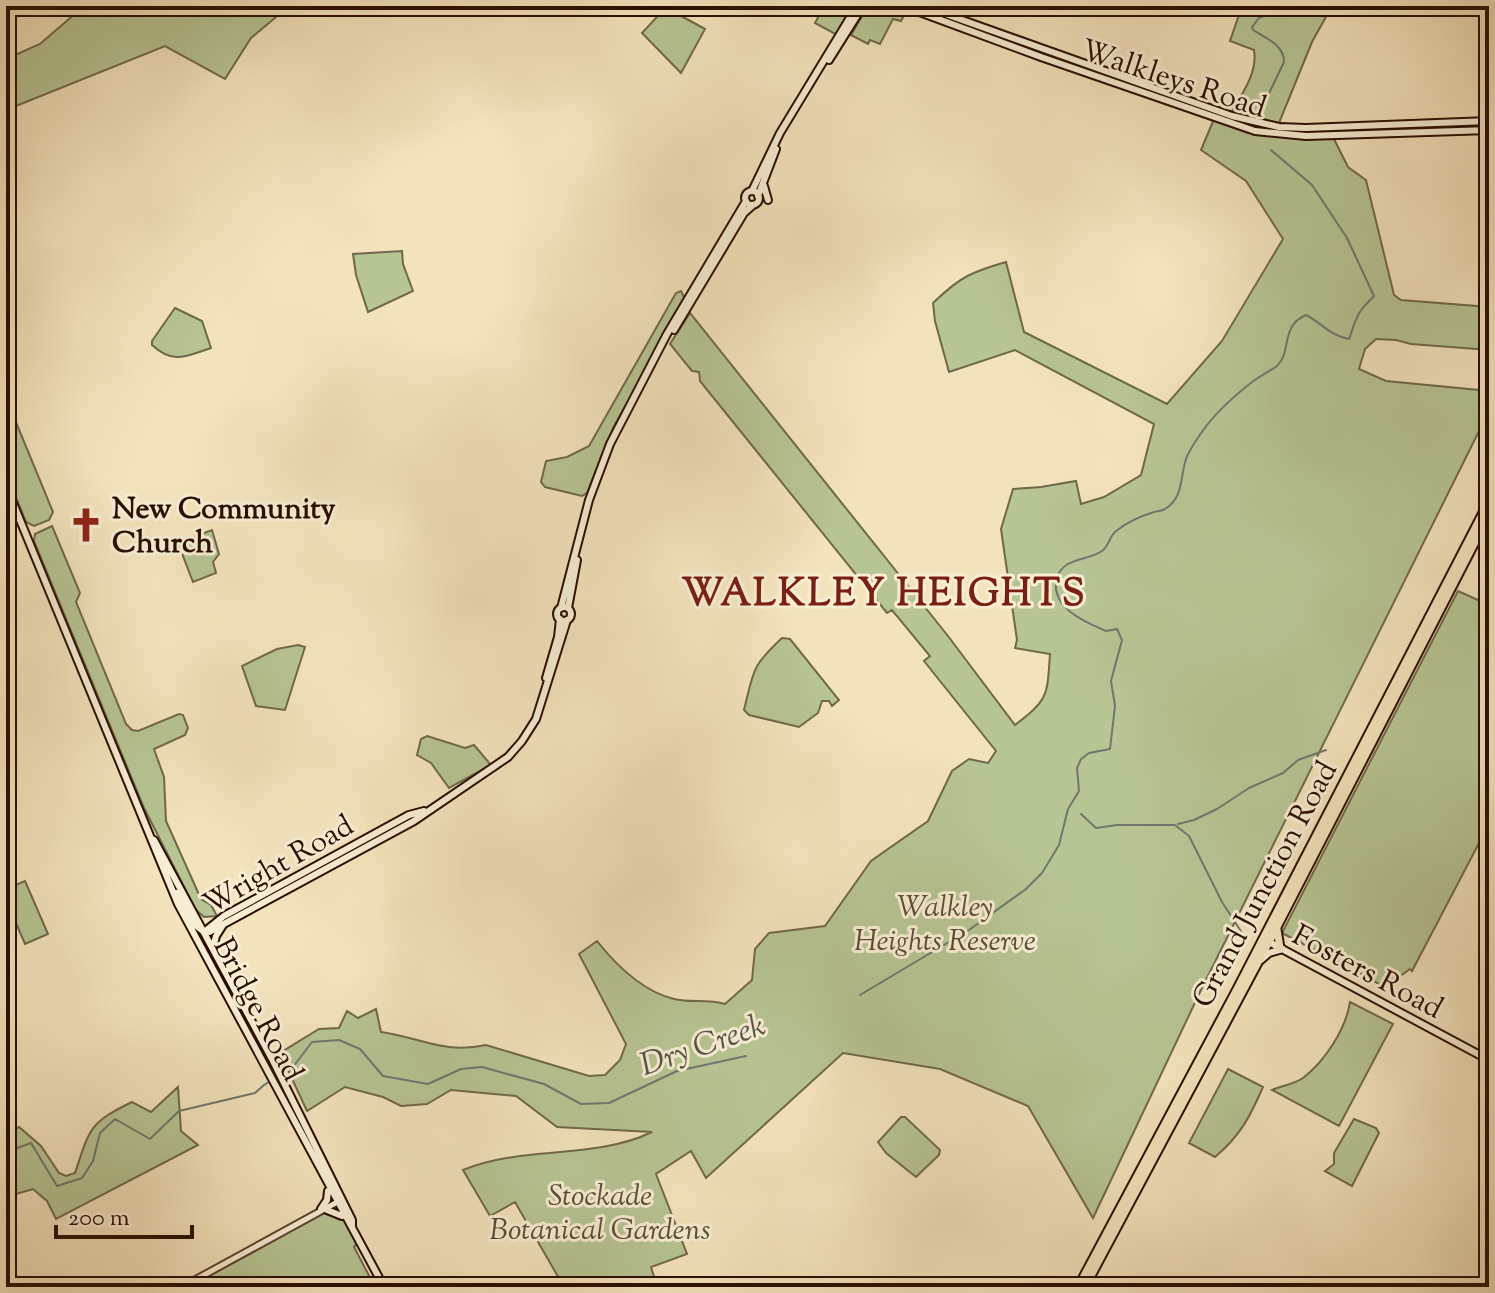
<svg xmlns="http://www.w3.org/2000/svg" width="1495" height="1293" font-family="'Sorts Mill Goudy',serif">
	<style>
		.green { fill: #b7c493; stroke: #70684a; stroke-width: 2 }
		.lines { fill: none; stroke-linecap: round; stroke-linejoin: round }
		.stream { stroke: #6f776f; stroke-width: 2 }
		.tertiary-casing { stroke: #5c422f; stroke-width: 9 }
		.secondary-casing { stroke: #290d00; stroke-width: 10 }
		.trunk-casing { stroke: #290d00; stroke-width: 11 }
		.tertiary { stroke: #f7edd3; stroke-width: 5 }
		.secondary { stroke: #f7edd3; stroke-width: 6 }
		.trunk { stroke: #f3e3bc; stroke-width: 7 }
		.labels { text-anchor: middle; stroke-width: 6; stroke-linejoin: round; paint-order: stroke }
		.street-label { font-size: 30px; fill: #290d00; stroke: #f7edd3 }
		.poi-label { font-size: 30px; font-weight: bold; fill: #290d00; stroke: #f7edd3; text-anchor: start }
		.park-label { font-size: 30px; font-style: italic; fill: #5b4d33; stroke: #f7edd3 }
		.water-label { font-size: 32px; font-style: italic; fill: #58534a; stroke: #f7edd3 }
		.district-label { font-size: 38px; font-weight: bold; letter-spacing: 2px; fill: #7a1f14; stroke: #f7edd3 }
	</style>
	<rect width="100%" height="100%" fill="#f3e3bc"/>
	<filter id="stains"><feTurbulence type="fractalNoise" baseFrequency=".0025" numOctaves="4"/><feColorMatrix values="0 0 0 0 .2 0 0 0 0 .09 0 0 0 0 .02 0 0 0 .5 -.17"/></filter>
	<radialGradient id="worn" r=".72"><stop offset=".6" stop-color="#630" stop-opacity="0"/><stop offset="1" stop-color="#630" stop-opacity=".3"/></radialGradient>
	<path class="green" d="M84 6H288V7L251 38 225 79 165 46 6 110V59L40 44Z
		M663 6 705 29 681 73 642 33 657 17Z
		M824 6H852L837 35 815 23Z
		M868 6H893L906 12 901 21 893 19 880 44 870 40 868 44 851 35Z
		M1242 6H1332L1312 42 1279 123 1232 111C1242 94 1258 72 1254 50L1230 41Z
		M1214 119 1272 134 1332 135 1348 167 1366 180 1394 295 1401 300 1489 307V350L1411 344 1396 340 1376 339 1365 349 1359 369 1386 381 1489 391V411L1201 990 1093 1218 1028 1106 940 1069 843 1053 706 1178 691 1151 656 1174 687 1254 651 1267 657 1286 604 1287 599 1278 564 1287 515 1202 490 1216 463 1170C523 1145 594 1160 652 1132L557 1127 516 1096 451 1090 427 1104 401 1106 383 1097 345 1087 307 1111 280 1053 319 1029 339 1028 347 1011 358 1018 376 1009 381 1032C422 1038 444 1054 486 1045L589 1076 605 1075 620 1060 626 1044 579 954 597 941C616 965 642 991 674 999 690 1003 708 999 725 1004L752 980 755 949 769 933 825 926 871 861 928 821 952 771 969 759 988 763 996 751 924 661 930 656 892 610 887 613 700 381 699 372 692 371 670 344 690 313 948 636 1015 725C1049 699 1047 696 1050 654L1015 648 1017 640 1001 529 1013 489 1041 487 1076 481 1081 504 1104 497 1141 475 1154 424 1015 350 949 372 935 321 933 303C960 277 971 272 1006 262L1024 332 1167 404 1222 341 1283 239 1246 181 1201 150Z
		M402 251 403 264 413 291 368 312 356 275 353 254Z
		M681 291 685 299 613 428 587 493 582 496 545 487 541 482 546 461 567 457 589 446 676 293Z
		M175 308 202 321 211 348C186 356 174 365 152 345V341Z
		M6 398 53 512 49 520 34 526 26 522 6 473Z
		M52 526 80 593 76 602 126 724 132 730 138 731 179 714 183 715 188 728 185 735 154 749 164 777 166 821 201 899 211 905 217 916 204 917 196 910 144 808 34 541 35 534Z
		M212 530 219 554 213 562 216 573 193 582 178 543Z
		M1458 591 1489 605V824L1412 971 1410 969 1385 987 1282 933Z
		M782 638 790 639 839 700 832 706 829 701H822L818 713 799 727 749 715 744 710C754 670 751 667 782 638Z
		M298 645 305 647 285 710 256 706 242 666 277 649Z
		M427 736 465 748 474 745 491 765 449 788 431 763 417 755 421 739Z
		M25 881 48 934 25 944 6 900V889Z
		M1350 1002 1393 1024 1339 1126 1272 1090C1282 1086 1294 1084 1303 1078 1325 1061 1346 1029 1350 1002Z
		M1228 1069 1263 1087C1250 1117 1240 1136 1215 1157L1189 1143Z
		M178 1087 181 1131 198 1145 56 1219 47 1201 33 1189 6 1197V1134L19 1127 41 1146 59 1173 66 1176 75 1173C90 1128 89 1123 132 1102L151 1112Z
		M901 1117H905L940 1150 939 1155 916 1177 886 1153 878 1142Z
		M1354 1119 1376 1128 1379 1133 1352 1186 1325 1171 1334 1164V1153Z
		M327 1210 345 1218 360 1240 354 1247 375 1287H182Z"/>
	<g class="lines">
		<path class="stream" d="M1262 108 1284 62C1284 45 1266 38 1253 30L1252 27 1259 18 1287 6
			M1081 814 1096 828 1117 825H1175L1189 836 1222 902 1244 936
			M1178 824 1194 820 1217 809 1249 788 1283 773 1298 760 1326 750
			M860 995 969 930 1026 889 1042 873 1059 845 1068 809 1079 791 1077 768 1081 759 1089 753 1110 749 1115 706 1111 681 1122 640 1117 629 1106 631C1085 622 1049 607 1057 578 1063 557 1088 561 1102 551 1109 546 1109 537 1116 531 1126 523 1141 516 1154 512 1160 510 1159 512 1165 509 1186 496 1179 472 1188 454 1205 423 1224 404 1252 382 1260 376 1270 371 1277 366 1292 352 1280 326 1306 315 1322 323 1330 336 1349 339 1358 315 1355 315 1374 296L1347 238 1312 185 1271 150
			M6 1152 31 1143 57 1186 82 1178 93 1161 100 1133 115 1119 150 1139 179 1111 255 1093 264 1085 293 1067 312 1042 339 1040 360 1049 383 1076 428 1084 461 1069 482 1067 544 1084 581 1104 609 1103 677 1071 746 1056"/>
		<g class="tertiary-casing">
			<path id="tertiary" d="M182 1287 341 1200"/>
		</g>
		<g class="secondary-casing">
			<path id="secondary" d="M903 6 1041 57 1255 131 1306 136 1489 130
				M923 6 1232 116 1279 127 1306 128 1489 121
				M829 60 863 6
				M764 186 768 200
				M752 191 780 133 857 6
				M745 198a7 7 0 1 1 14 0a7 7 0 1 1-14 0Z
				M758 196 776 149
				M674 330 744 213 753 205
				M6 486 178 904 384 1287
				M557 614a7 7 0 1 1 14 0a7 7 0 1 1-14 0Z
				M561 608 589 500 610 444 667 334 746 201
				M568 608 577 560
				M546 678 558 637 560 619
				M154 840 272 1059 352 1220V1227
				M176 893 194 924 204 932
				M204 932H209L414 821 508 757 522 741 536 719 567 620
				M204 932 224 916 409 815 424 811
				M1269 942 1489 1060
				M213 948 216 936 223 925
				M1261 960 1269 953 1283 949
				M321 1209 327 1200 328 1191
				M327 1210 342 1216"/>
		</g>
		<g class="trunk-casing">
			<path id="trunk" d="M1277 929 1280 948
				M1078 1287 1237 989 1489 501
				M1085 1287 1277 927 1489 515"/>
		</g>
		<use href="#tertiary" class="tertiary"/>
		<use href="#secondary" class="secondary"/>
		<use href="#trunk" class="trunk"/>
	</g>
	<defs>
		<g id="church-bare" transform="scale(2.76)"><path d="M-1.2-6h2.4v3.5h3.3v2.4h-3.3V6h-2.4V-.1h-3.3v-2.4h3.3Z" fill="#8f2418" stroke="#f7edd3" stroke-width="2.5" paint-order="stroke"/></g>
	</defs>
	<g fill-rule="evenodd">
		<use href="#church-bare" x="86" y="525"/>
	</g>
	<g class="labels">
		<g class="street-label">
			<text transform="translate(1174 78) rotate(18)" y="10">Walkleys Road</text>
			<text transform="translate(278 864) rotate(-30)" y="10">Wright Road</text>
			<text transform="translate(1264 884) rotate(-62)" y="10">Grand Junction Road</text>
			<text transform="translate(1368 971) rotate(28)" y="10">Fosters Road</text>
			<text transform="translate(259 1009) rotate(62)" y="10">Bridge Road</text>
		</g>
		<g class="poi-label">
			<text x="112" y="518">New Community<tspan x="112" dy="34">Church</tspan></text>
		</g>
		<g class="park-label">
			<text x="945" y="916">Walkley<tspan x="945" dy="34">Heights Reserve</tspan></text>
			<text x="600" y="1205">Stockade<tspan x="600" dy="34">Botanical Gardens</tspan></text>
		</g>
		<g class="water-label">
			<text transform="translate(702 1044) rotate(-19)" y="11">Dry Creek</text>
		</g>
		<g class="district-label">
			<text x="884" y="605">WALKLEY HEIGHTS</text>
		</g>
	</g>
	<rect width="1495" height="1293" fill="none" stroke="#f3e3bc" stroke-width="32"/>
	<rect x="8" y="8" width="1479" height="1277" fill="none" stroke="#290d00" stroke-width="4"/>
	<rect x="16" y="16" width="1463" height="1261" fill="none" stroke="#290d00" stroke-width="2"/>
	<path d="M56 1225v12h136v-12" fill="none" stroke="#290d00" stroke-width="4"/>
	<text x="68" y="1225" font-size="24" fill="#290d00" stroke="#f7edd3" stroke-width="6" paint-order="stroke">200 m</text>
	<rect width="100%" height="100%" filter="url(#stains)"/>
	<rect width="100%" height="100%" fill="url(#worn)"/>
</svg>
